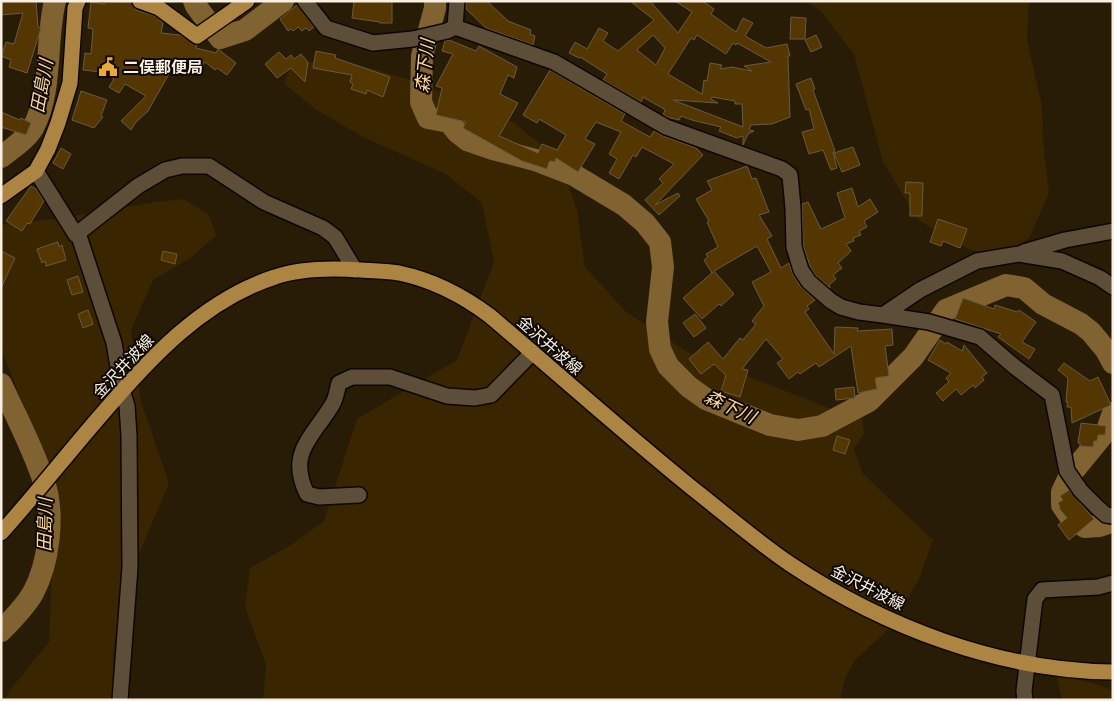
<svg xmlns="http://www.w3.org/2000/svg" width="1114" height="701" font-family="'Archivo Narrow','Noto Sans JP',sans-serif">
	<style>
		.green { fill: #392500 }
		.lines { fill: none; stroke-linecap: round; stroke-linejoin: round }
		.river { stroke: #816231; stroke-width: 22 }
		.building { fill: #543700; stroke: #685a43; fill-rule: evenodd }
		.minor-casing { stroke: #100600; stroke-width: 18 }
		.major-casing { stroke: #100600; stroke-width: 18 }
		.minor { stroke: #5d4e39; stroke-width: 15 }
		.major { stroke: #ad8543; stroke-width: 15 }
		.labels { text-anchor: middle; stroke-width: 4; stroke-linejoin: round; paint-order: stroke }
		.poi-label { font-size: 16px; font-weight: bold; fill: #f9f0e3; stroke: #0c0702; text-anchor: start }
		.street-label { font-size: 16px; fill: #f9f0e3; stroke: #0c0702 }
		.water-label { font-size: 18px; font-style: italic; fill: #fcd69b; stroke: #0c0702 }
	</style>
	<rect width="100%" height="100%" fill="#281c07"/>
	<path class="green" d="M805 1H1029L1027 40 1042 106 1043 140 1049 193 1029 238 1000 257 968 249 918 220 883 162 854 54 820 10Z
		M335 58 414 81 514 123 559 159 577 210 585 267 625 311 689 353 839 412 862 419 864 433 854 449 863 474 933 540 919 579 890 628 855 660 845 678 840 700H263L266 665 245 606 250 568 288 547 324 521 357 419 457 360 494 262 482 203 446 174 363 137 315 109 284 83 291 65Z
		M184 199 209 215 216 235 192 257 153 280 131 330 141 402 169 483C145 541 114 601 113 666 113 677 116 689 118 700H4L10 690 49 642 54 526 24 406 1 349V225L62 218 156 202Z
		M1056 674 1099 685 1113 691V700H1062Z"/>
	<g class="lines">
		<path class="river" d="M194 1 196 6 220 38 245 30 283 1
			M435 1V8L422 56 421 102 428 118 449 122 457 132 467 140 493 149 535 160 574 175 624 205 645 223 660 242 663 267 657 322 660 349 668 366 689 387 706 399 770 425 798 430 822 426 869 401 913 357 946 310 1006 285 1024 288 1043 304 1081 324 1091 332 1106 350 1113 363
			M1 157C12 149 26 139 33 128 53 90 45 42 55 1
			M1 384C16 416 33 448 44 482 55 515 49 563 33 593 25 607 12 620 1 631
			M1113 413 1107 430 1070 475 1062 492V505L1071 518 1085 527 1099 526 1108 523 1113 518"/>
	</g>
	<path class="building" d="M1 1H36L38 27 41 28 27 73 9 67 11 60 1 56 6 42 14 44 23 13 1 15Z
		M106 1 131 2 136 10 155 16 163 23 161 33 180 35 197 45 196 48 216 53 218 49 236 63 227 75 217 68 215 70 205 62 200 68 195 64 181 60 180 66 174 65 148 111 136 122 131 130 121 121 146 96 125 84 119 93 109 87 114 79 101 72 83 70 85 53 91 54 93 29 88 28 91 2 105 4Z
		M354 1H392V23H380V22L352 18Z
		M466 1H487L508 21 531 30 530 34 535 36 533 45 486 28 466 9Z
		M630 1H650L678 33 692 12 675 1H702L714 9 711 14 736 32 743 18 753 23 745 36 766 48 787 44 790 56H788L790 117 772 124 751 125 749 130 754 131 748 134 743 145V136L737 138 719 131 721 127 692 120 681 116 679 120 667 117 663 114 665 111 664 109 643 97 641 102 603 80 607 74 580 57 579 58 569 53 575 42 587 49 599 28 608 33 603 41 618 51 654 20ZM653 35 665 48 656 65 637 50ZM697 35 726 54 733 43 736 45 737 43 771 62 744 66 752 71 732 67 720 69 722 65 710 63 707 81 704 80 702 94 668 74 691 38 694 40ZM712 97 735 101V104H742L743 127 673 100 718 103 711 99Z
		M297 5 314 27 309 31 306 28 302 31 298 27 293 31 291 29 288 31 280 19Z
		M791 17 806 18 805 39H790Z
		M816 35 822 47 811 52 805 40Z
		M449 40 476 51 479 46 517 67 514 78 508 75 500 94 518 103 499 136 538 153 542 144 557 150 566 135 539 119 537 123 523 115 550 70 625 114 621 121 650 137 654 131 663 136 696 148 703 155 655 205 678 193 680 196 659 215 645 200 663 183 659 179 674 164 642 147 636 157 633 155 619 179 609 173 617 159 609 154 621 132 596 122 585 139 595 144 578 172 556 158 555 162 551 161 549 162 547 169 522 161 463 128 466 122 436 115 442 88 436 86 453 54 442 51 445 41Z
		M316 51 336 55 335 58 390 77 383 97 367 90 366 94 351 89 353 84 350 82 352 75 313 68Z
		M279 52 286 59 291 55 294 59 301 54 308 62 305 82 291 68 277 78 265 64Z
		M811 78 815 89 813 90 835 151 833 152 837 168 831 170 823 150 809 154 802 132 814 129 809 109 806 110 796 84Z
		M81 91 107 100 101 116 103 117 94 128 72 120Z
		M1 112 20 120 21 118 31 123 26 135 1 127Z
		M853 147 860 165 842 172 834 153Z
		M61 148 71 154 63 169 53 163Z
		M747 166 752 179 756 178 769 212 759 215 772 236 767 239 781 268 789 263 793 275 801 287 815 300 807 306 809 309 805 312 834 354 835 327 858 328 857 331 892 329 893 345 885 346 889 376 875 378 877 389 858 393 851 346 819 367 816 363 800 374 798 372 789 379 777 363 783 359 766 339 742 369 748 370 740 397 721 391 726 375 714 364 701 374 689 359 708 342 723 359 740 338 743 340 756 324 752 321 764 306 752 282 771 272 757 246 714 271 734 294 721 306 719 304 702 319 683 298 713 272 712 273 704 260 708 257 706 254 718 247 707 222 709 221 696 199 712 190 707 181Z
		M906 182 923 183 922 216H910V193H905Z
		M31 186 36 189 44 201 30 224 27 223 22 231 6 221Z
		M852 188 858 207 870 199 878 212 864 221 867 227 859 231 861 235 853 238 854 241 846 244 851 251 838 263 842 268 833 275 836 279 829 285 830 288 816 276 810 266 803 245 802 204 808 202 821 229 845 218 837 193Z
		M938 219 967 229 960 248 943 241 941 246 930 242Z
		M58 242 59 247 62 245 66 260 46 266 45 261 42 263 37 249Z
		M1 251 15 258 1 288Z
		M163 251 177 254 175 264 161 260Z
		M78 276 83 292 72 295 67 280Z
		M963 298 994 309 995 305 1017 312 1019 310 1036 322 1022 342 1035 349 1029 359 998 337 1001 334 955 319Z
		M88 310 93 324 83 328 78 314Z
		M695 314 706 328 694 337 683 323Z
		M940 340 946 344 947 342 962 351 964 345 987 373 982 377 984 380 975 388 973 385 961 395 956 389 943 401 936 393 949 382 946 378 951 373 928 360Z
		M1064 363 1090 381 1098 377 1111 405 1072 423 1071 407H1067L1068 402H1066L1068 378 1058 370Z
		M854 387 855 398 836 400 835 389Z
		M1081 423 1106 426 1105 435H1098L1097 441H1094L1093 447 1080 446V443H1078Z
		M837 436 850 440 845 454 833 450Z
		M1069 490 1094 519 1069 540 1058 525 1067 518 1059 508 1060 507 1058 503 1063 500 1060 496Z"/>
	<g class="lines">
		<g class="minor-casing">
			<path id="minor" d="M305 1 326 28 373 43 413 39 447 31 455 27 554 62 666 127 782 169 790 175 793 208 794 247 801 270 809 282 831 301 841 307 859 312 883 315 920 290 977 261 1019 254 1062 261 1100 278 1113 287
				M455 27 457 1
				M36 171 76 235 78 233
				M78 233 114 343 122 390 127 406 129 436 130 567 120 700
				M78 233 138 186 165 170 182 166H209L264 202 323 228 335 237 355 270
				M1024 252 1065 240 1113 231
				M883 315 929 322 980 337 1015 367 1052 395 1067 471 1081 491 1098 508 1106 515 1113 516
				M359 495 319 497 307 494C287 453 312 438 332 405 336 399 337 390 339 383L352 377H390L447 396 475 398 491 395 533 352
				M1025 700 1024 691 1035 599 1042 590 1098 587 1113 583"/>
		</g>
		<g class="major-casing">
			<path id="major" d="M140 1 159 8 197 36 247 1
				M1 196 36 171 48 149 58 123 70 83 75 8 78 1
				M1 533C36 494 68 453 102 414 149 359 203 300 275 277 301 268 333 268 361 270 373 271 387 271 399 273 433 280 462 295 490 316 557 373 623 432 692 488 724 513 756 541 790 564 884 627 1000 671 1113 672"/>
		</g>
		<use href="#minor" class="minor"/>
		<use href="#major" class="major"/>
	</g>
	<defs>
		<g id="civic-bare" transform="scale(1.5)"><path d="M-.6-6.5H3V-4.5H.6V-3L4-1V1h2V6H-6V1h2V-1L-.6-3ZM-1.2 2.5V6h2.4V2.5Z" fill="#e9aa38" stroke="#0c0702" stroke-width="2.5" paint-order="stroke"/></g>
	</defs>
	<g fill-rule="evenodd">
		<use href="#civic-bare" x="108" y="67"/>
	</g>
	<g class="labels">
		<g class="poi-label">
			<text x="123" y="73">二俣郵便局</text>
		</g>
		<g class="street-label">
			<text transform="translate(550 345) rotate(41)" y="6">金沢井波線</text>
			<text transform="translate(123 366) rotate(-47)" y="6">金沢井波線</text>
			<text transform="translate(868 587) rotate(27)" y="6">金沢井波線</text>
		</g>
		<g class="water-label">
			<text transform="translate(425 66) rotate(-84)" y="6">森下川</text>
			<text transform="translate(42 86) rotate(-80)" y="6">田島川</text>
			<text transform="translate(730 407) rotate(25)" y="6">森下川</text>
			<text transform="translate(45 525) rotate(-89)" y="6">田島川</text>
		</g>
	</g>
	<rect width="1114" height="701" fill="none" stroke="#f9f0e3" stroke-width="5"/>
</svg>
